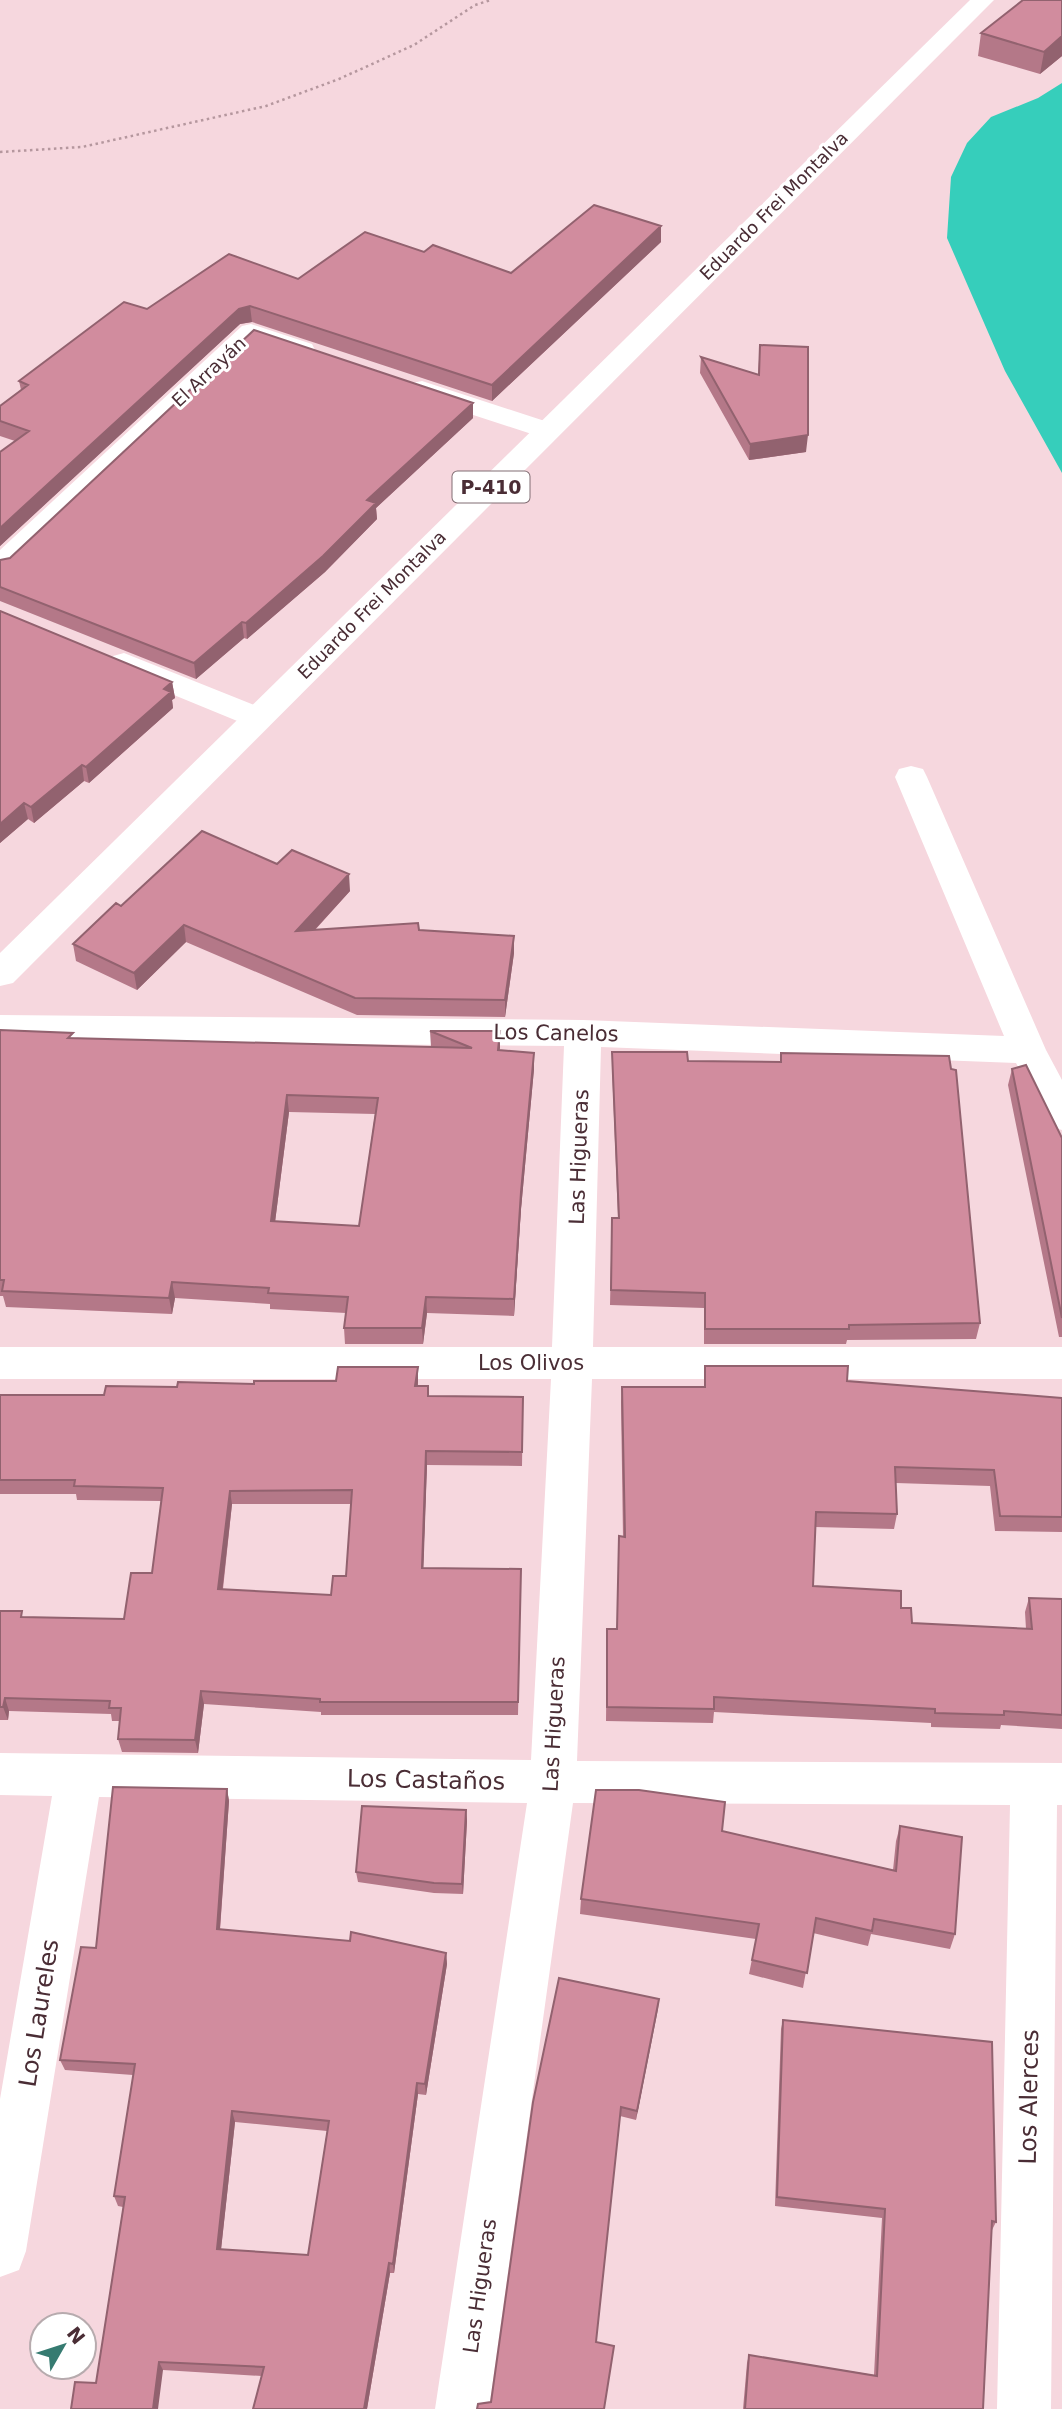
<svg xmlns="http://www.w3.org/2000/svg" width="1062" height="2409" font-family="'DejaVu Sans',sans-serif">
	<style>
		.water { fill: #36cebb }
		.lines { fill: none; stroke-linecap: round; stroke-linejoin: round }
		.path { stroke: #b5979e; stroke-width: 2.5; stroke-dasharray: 2.5 3.5; stroke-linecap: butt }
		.minor { fill: #fff; fill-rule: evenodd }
		.primary { fill: #fff; fill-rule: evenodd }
		.wall { fill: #b47888; fill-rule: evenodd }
		.shaded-wall { fill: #92626f }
		.building { fill: #d18c9e; stroke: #92626f; stroke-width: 2; fill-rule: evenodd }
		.labels { text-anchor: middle; stroke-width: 6; stroke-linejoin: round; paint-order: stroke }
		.far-street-label { font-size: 18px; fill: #4a2d35; stroke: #fff }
		.shield { fill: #fff; stroke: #806c72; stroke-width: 2 }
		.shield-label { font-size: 19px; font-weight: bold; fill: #4a2d35 }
		.street-label { font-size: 21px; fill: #4a2d35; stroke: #fff }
		.near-street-label { font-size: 24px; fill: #4a2d35; stroke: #fff }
	</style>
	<rect width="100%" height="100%" fill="#f6d7de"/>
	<path class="water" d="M1062 83V473L1005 371 947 238 951 177 967 143 991 117 1038 98Z"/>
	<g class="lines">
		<path class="path" d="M0 152 82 147 266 106 339 79 414 45 475 5 491 0"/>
		<path class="minor" d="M251 324 312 344 315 350 312 356 302 358 255 343 11 572 0 575V550L242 326Z
			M422 381 557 425 561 431 557 437 547 439 412 395 408 389 412 383Z
			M124 653 269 711 274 718 269 725 258 728 247 725 113 670 108 663 113 656Z
			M911 766 923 769 927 777 1046 1050 1062 1080V1130L1049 1126 1016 1063 601 1047 593 1347H1062V1379H592L577 1761 1062 1763V1805H1057L1051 2409H997L1010 1805 573 1803 489 2409H435L527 1803 99 1797 26 2251 19 2270 0 2277V2099L52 1796 0 1795V1753L531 1760 551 1379H0V1347H552L564 1046 0 1041V1015L583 1020 1004 1036 895 777 899 769Z"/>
		<path class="primary" d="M970 0H994L13 983 0 986V953Z"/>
	</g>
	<path class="wall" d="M1062 0V56L1040 74 978 56 981 33Z
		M661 242 492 401 252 322 240 324 0 546V452L15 441 0 436V406L21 390 19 381 147 309 298 279 424 252 511 273Z
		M760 345 806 452 749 460 700 373 701 357 758 375Z
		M473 403V418L376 508 377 519 325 572 247 639 244 638 196 679 0 601V560L10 558Z
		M0 611 172 682 175 698 172 700 173 708 89 783 84 781 34 823 28 819 0 843Z
		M277 864 350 891 315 930H419L514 953 505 1017 357 1015 186 942 137 990 76 961 73 944 121 906Z
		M0 1030 75 1038 431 1047 430 1031 500 1051 534 1053V1069L521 1209 514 1316 427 1313 423 1344H345L344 1328 346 1313 270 1309V1304L175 1298 172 1314 6 1307 3 1296H0ZM289 1112 375 1114 359 1226 275 1222Z
		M612 1052 688 1061 780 1062 781 1053 980 1323 976 1339 847 1340 846 1344H704V1308L610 1305 612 1218H618L612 1068Z
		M1012 1069 1062 1138V1337H1059L1008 1085Z
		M705 1366 847 1381 1062 1398V1532L995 1531 990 1486 896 1483 897 1514 894 1529 815 1527 813 1586 901 1608 912 1623 1026 1629 1025 1612 1029 1598 1062 1599V1729L1001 1725 1000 1729 931 1727V1723L714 1712 713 1723 606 1721 607 1629H617L619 1536 623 1537 621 1402 622 1387H704Z
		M418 1367V1386H428L429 1396 523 1397 522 1466 427 1465 423 1568 521 1569 518 1715H321V1712L204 1704 198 1753 122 1752 118 1739 120 1721H112L111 1714 9 1711 8 1720H0V1611L24 1617 124 1619 152 1573 161 1501 77 1500 76 1494H0V1395H104L177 1387 336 1381ZM232 1504H351L346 1576 331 1595 223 1589Z
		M227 1789 229 1801 220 1930 446 1953 447 1964 426 2095 418 2094 394 2273H390L367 2409H253L262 2376 163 2370 96 2383 123 2207 118 2206 114 2196 133 2075 65 2070 60 2060 96 1948ZM235 2122 327 2131 308 2255 221 2249Z
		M466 1810 467 1821 463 1894 434 1893 358 1882 356 1872Z
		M900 1826 955 1934 950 1949 871 1934 868 1946 813 1933 803 1988 749 1974 756 1939 580 1914 581 1899 722 1831 893 1870 896 1841Z
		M659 1999 636 2120 620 2116 596 2342 491 2402Z
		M783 2020 996 2222 992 2230 983 2409H743L747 2363 749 2355 874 2375 882 2218 775 2206 781 2029Z"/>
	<path class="shaded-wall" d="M1062 36V56L1040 74 1044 52Z
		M661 226V242L492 401V385Z
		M250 306 252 322 240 324 0 546V528L239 309Z
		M473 403V418L376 508 377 519 325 572 247 639 246 623 367 500Z
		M808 435 806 452 749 460 750 444Z
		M242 622 244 638 196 679 194 663Z
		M172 682 175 698 172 700 173 708 89 783 86 767Z
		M82 765 84 781 34 823 31 807Z
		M24 803 28 819 0 843V824Z
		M349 874 350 891 298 948 296 931Z
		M184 925 186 942 137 990 134 973Z
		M514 936V953L505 1017V1000Z
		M500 1031V1048L498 1067V1050Z
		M534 1053V1069L521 1209 514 1316V1299L521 1192Z
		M287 1095 289 1112 273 1238 271 1221Z
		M172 1282 175 1298 172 1314 169 1298Z
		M426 1297 427 1313 423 1344 422 1328Z
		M418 1367V1382L416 1400 415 1386Z
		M426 1451 427 1465 423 1582 422 1568Z
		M230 1491 232 1504 221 1602 218 1589Z
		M201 1691 204 1704 198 1753 195 1740Z
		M5 1698 9 1711 8 1720 3 1707Z
		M227 1789 229 1801 219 1941 217 1929Z
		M466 1810 467 1821 463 1894 462 1884Z
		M446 1953 447 1964 426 2095 425 2084Z
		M659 1999 658 2009 636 2120 637 2111Z
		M417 2083 418 2094 394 2273 393 2264Z
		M232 2111 235 2122 220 2259 217 2249Z
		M389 2263 390 2273 367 2409H364Z
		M159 2362 163 2370 158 2409H153Z"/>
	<path class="building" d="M1023 0H1062V36L1044 52 981 33Z
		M594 205 661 226 492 385 250 306 239 309 0 528V452L29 431 0 421V406L28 385 19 381 124 302 147 309 229 254 298 279 365 232 424 252 433 245 511 273Z
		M254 330 473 403 367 500 376 503 323 556 246 623 242 622 194 663 0 587V560L10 558Z
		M760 345 808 347V435L750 444 701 357 759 375Z
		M0 611 172 682 164 689 171 692 86 767 82 765 31 807 24 803 0 824Z
		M202 831 277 864 292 850 349 874 296 931 418 923 419 930 514 936 505 1000 355 998 184 925 134 973 73 944 116 903 121 906Z
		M0 1030 73 1033 68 1038 472 1048 430 1031H500L498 1050 534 1053 521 1192 514 1299 426 1297 422 1328H344L348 1297 268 1293 269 1288 172 1282 169 1298 2 1291 4 1280H0ZM287 1095 378 1098 359 1226 271 1221Z
		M612 1052H687L688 1061 781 1062V1053L949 1056 951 1069 956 1070 980 1323 849 1325V1329H705V1293L611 1290 612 1218H619Z
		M1026 1065 1062 1138V1318L1012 1069Z
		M705 1366H848L847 1381 1062 1398V1517L1000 1516 994 1470 895 1467 897 1514 816 1512 813 1586 901 1591V1608H911L912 1623 1032 1629 1029 1598 1062 1599V1715L1004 1711V1715L935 1713V1709L714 1697V1709L607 1707V1629H617L619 1536 625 1537 622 1387H705Z
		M338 1367H418L415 1386H428V1396L523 1397 522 1452 426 1451 422 1568 521 1569 518 1702H320V1699L201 1691 195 1740 118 1739 121 1708H109L110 1701 5 1698 3 1707H0V1611H22L21 1617 124 1619 131 1573H152L163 1488 74 1486 75 1480H0V1395H104L106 1386 177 1387 178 1382 254 1384V1381H336ZM352 1490 346 1576H333L331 1595 218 1589 230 1491Z
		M113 1787 227 1789 217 1929 350 1941 351 1932 446 1953 425 2084 417 2083 393 2264 389 2263 364 2409H253L264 2367 159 2362 153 2409H71L75 2382 96 2383 125 2197 114 2196 135 2064 60 2060 81 1947 96 1948ZM232 2111 329 2121 308 2255 217 2249Z
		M596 1790H639L725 1802 722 1831 896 1871 900 1826 962 1837 955 1934 874 1919 872 1931 816 1918 807 1973 752 1960 759 1924 581 1899Z
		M362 1806 466 1810 462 1884 434 1883 356 1872Z
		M559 1978 659 1999 637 2111 621 2107 596 2342 614 2346 604 2409H477L478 2404 491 2402 533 2102Z
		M783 2020 992 2042 996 2222 992 2221 983 2409H745L749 2355 877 2376 885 2209 777 2197Z"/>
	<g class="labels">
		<g class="far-street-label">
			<text transform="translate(774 206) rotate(-45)" y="6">Eduardo Frei Montalva</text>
			<text transform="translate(209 372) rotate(-43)" y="6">El Arrayán</text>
			<text transform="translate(372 605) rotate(-45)" y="6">Eduardo Frei Montalva</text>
		</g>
		<rect class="shield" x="452.5" y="471.5" width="77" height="31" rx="5"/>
		<g class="shield-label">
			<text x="491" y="494">P-410</text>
		</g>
		<g class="street-label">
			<text transform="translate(556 1033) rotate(1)" y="7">Los Canelos</text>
			<text transform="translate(579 1157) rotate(-88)" y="7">Las Higueras</text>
			<text x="531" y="1370">Los Olivos</text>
			<text transform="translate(554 1724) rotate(-87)" y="7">Las Higueras</text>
			<text transform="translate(480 2286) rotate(-82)" y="7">Las Higueras</text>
		</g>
		<g class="near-street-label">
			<text transform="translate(426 1780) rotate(1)" y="8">Los Castaños</text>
			<text transform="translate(39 2013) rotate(-81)" y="8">Los Laureles</text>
			<text transform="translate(1029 2097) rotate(-89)" y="8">Los Alerces</text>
		</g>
	</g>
	<g transform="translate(63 2346) rotate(51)"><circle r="33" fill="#ffffff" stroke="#b7abae" stroke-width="2"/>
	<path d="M0-5L12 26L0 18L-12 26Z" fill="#367b71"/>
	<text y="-10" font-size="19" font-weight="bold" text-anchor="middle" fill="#4a2d35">N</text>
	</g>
</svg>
